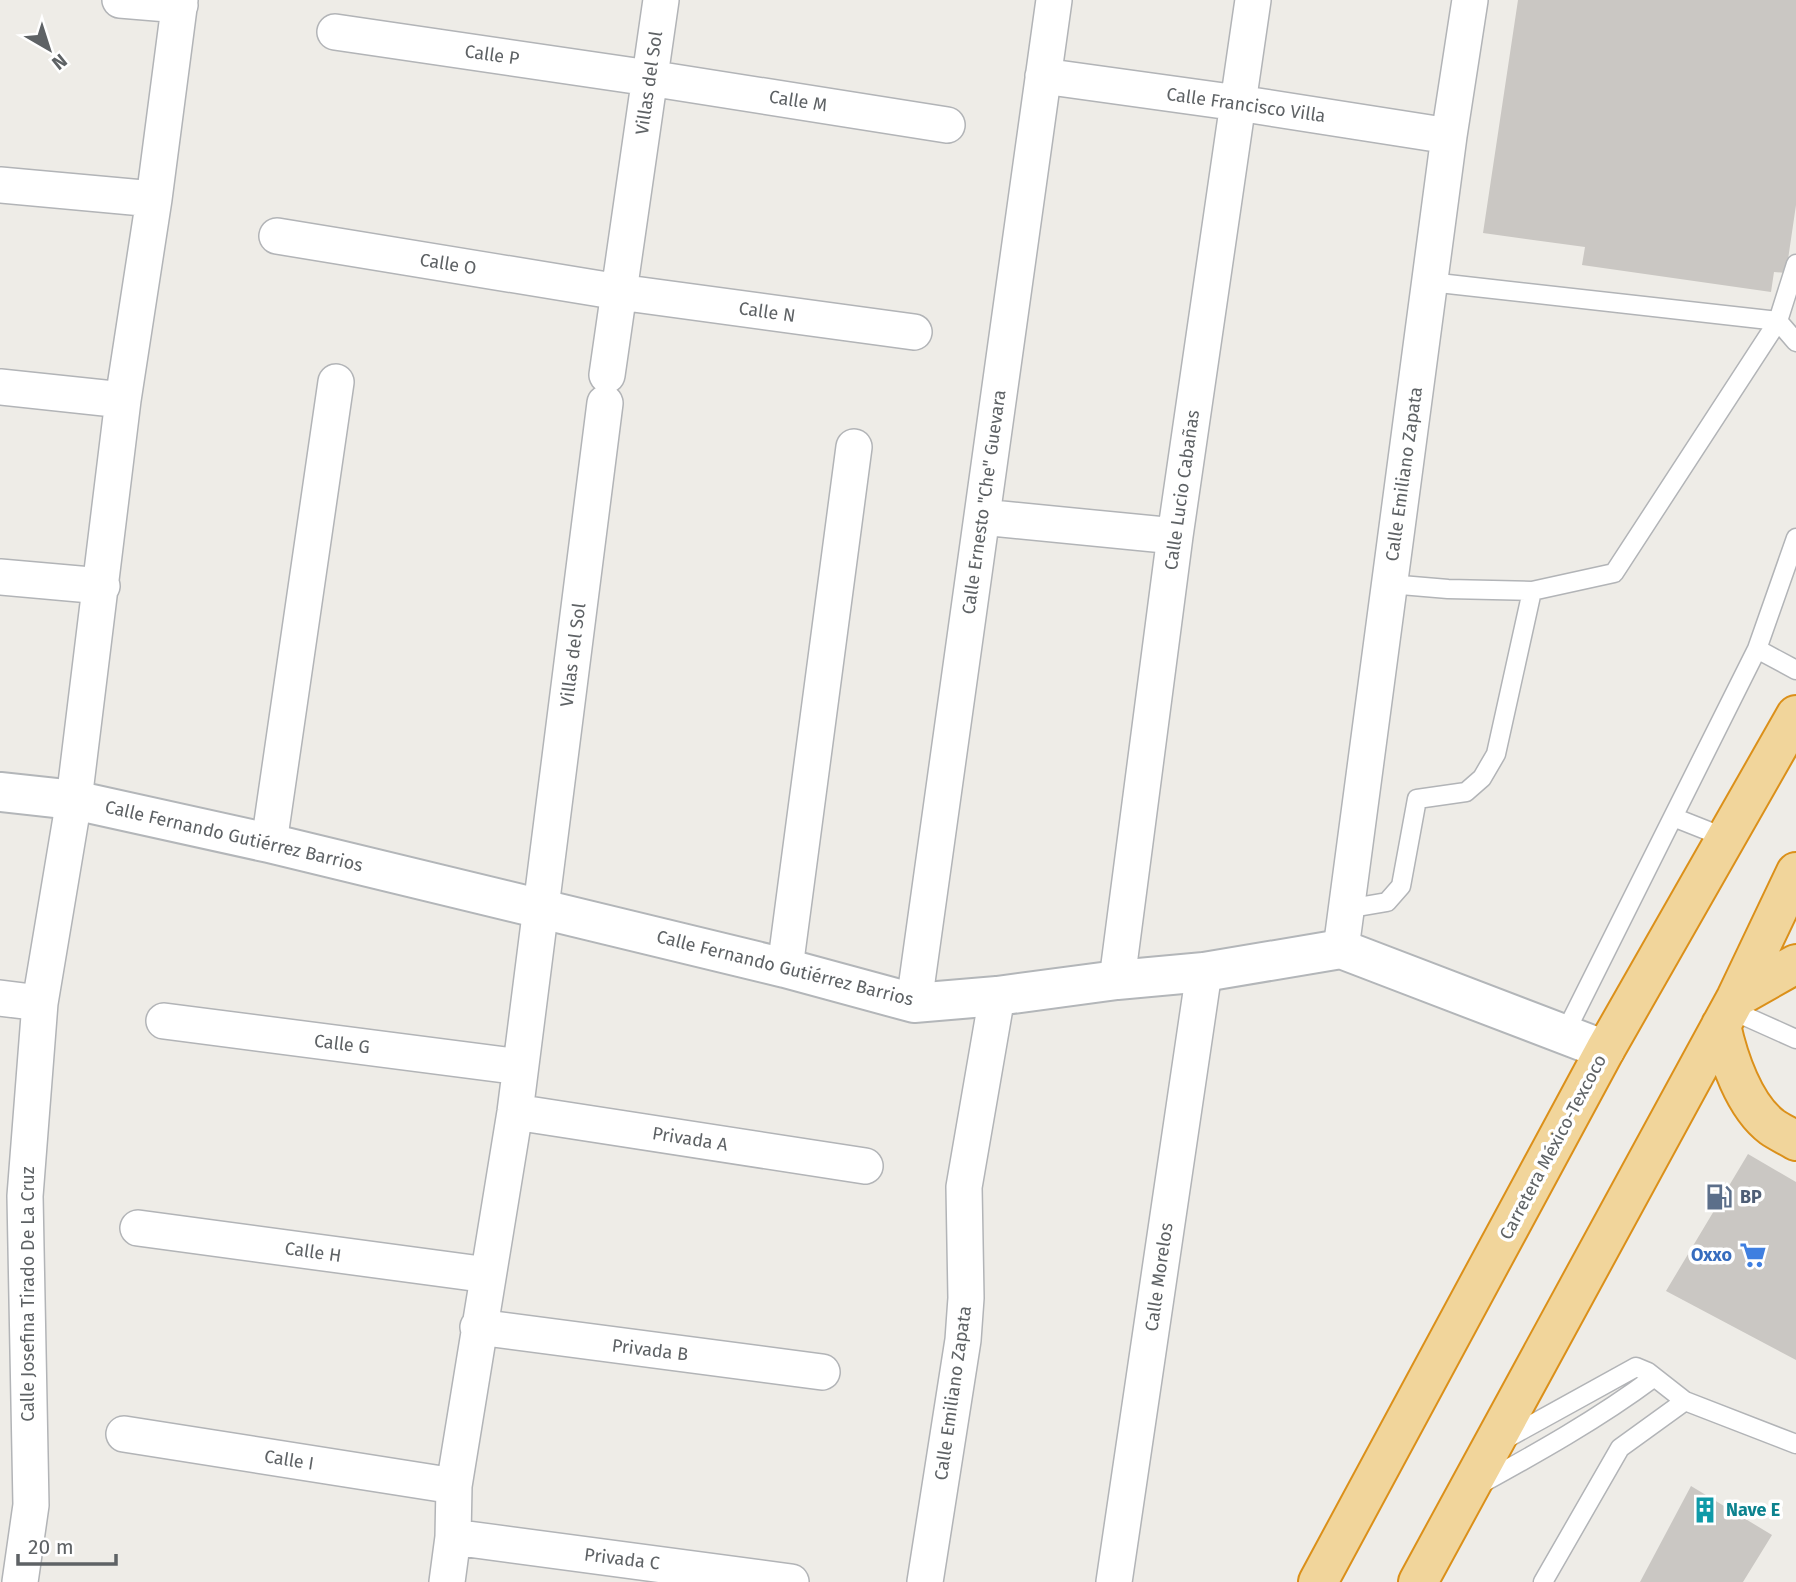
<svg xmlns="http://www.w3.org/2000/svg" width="1796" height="1582" font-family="'Fira Sans',sans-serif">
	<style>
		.building { fill: #cac7c3 }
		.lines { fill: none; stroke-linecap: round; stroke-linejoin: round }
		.lane-casing { stroke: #b2b4b7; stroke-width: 21 }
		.street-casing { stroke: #b2b4b7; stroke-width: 38 }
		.secondary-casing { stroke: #b3b6b9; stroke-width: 42 }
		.highway-casing { stroke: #db901a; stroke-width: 42 }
		.lane { stroke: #fff; stroke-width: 18 }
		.street { stroke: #fff; stroke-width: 35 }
		.secondary { stroke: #fff; stroke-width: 38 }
		.highway { stroke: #f1d59b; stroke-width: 38 }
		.labels { text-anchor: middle; stroke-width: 7; stroke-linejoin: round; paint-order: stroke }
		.street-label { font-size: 18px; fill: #5e6265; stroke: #fff }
		.service-label { font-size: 18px; font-weight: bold; fill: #4e5e75; stroke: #fff; text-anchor: start }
		.shop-label { font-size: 18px; font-weight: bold; fill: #366cbe; stroke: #fff; text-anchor: end }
		.culture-label { font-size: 18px; font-weight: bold; fill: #0d838f; stroke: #fff; text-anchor: start }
	</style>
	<rect width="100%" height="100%" fill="#eeece7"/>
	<path class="building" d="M1518 0H1796V205L1786 273 1774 272 1771 292 1582 265 1585 247 1483 233Z
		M1748 1154 1796 1182V1360L1666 1291Z
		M1691 1486 1772 1535 1743 1582H1640Z"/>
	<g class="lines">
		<g class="lane-casing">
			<path id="lane" d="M1430 282 1778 321 1796 342
				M1389 584 1448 589 1532 591 1614 573 1778 321 1796 264
				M1757 649 1796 670
				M1673 817 1726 838
				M1346 909 1387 902 1401 886 1417 799 1466 792 1482 778 1496 754 1532 591
				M1729 1009 1796 1039
				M1564 1035 1757 649 1796 538
				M1502 1441 1636 1367 1648 1372 1685 1401
				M1477 1486C1537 1453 1598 1419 1653 1378
				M1543 1582 1620 1448 1685 1401 1796 1444"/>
		</g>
		<g class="street-casing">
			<path id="street" d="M120 0 180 5
				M335 32 649 78 947 125
				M1043 76 1238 103 1449 136
				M0 185 154 199
				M277 236 619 292 914 332
				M607 375 661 0
				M0 387 123 400
				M982 517 1175 536
				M0 577 102 586
				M269 843 336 382
				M1341 949 1449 136 1470 0
				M785 968 854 447
				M1117 980 1175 536 1253 0
				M0 998 40 1003
				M914 1003 1054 0
				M164 1021 520 1067
				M515 1112 865 1166
				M138 1228 488 1275
				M478 1327 822 1372
				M124 1434 454 1486
				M453 1537 791 1582
				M20 1582 31 1505 25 1196 40 1003 74 800 123 400 154 199 180 0
				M447 1582 453 1537 454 1486 515 1112 605 403
				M925 1582 963 1340 966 1298 964 1187 997 996
				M1114 1582 1204 972"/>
		</g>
		<g class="secondary-casing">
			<path id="secondary" d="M0 792 74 800 269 843 785 968 914 1003 997 996 1117 980 1204 972 1341 949 1605 1050"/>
		</g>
		<g class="highway-casing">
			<path id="highway" d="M1736 998 1796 964
				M1721 1025C1728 1058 1744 1106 1772 1127 1779 1132 1788 1136 1796 1141
				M1318 1582 1605 1050 1796 715
				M1418 1582 1736 998 1796 872"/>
		</g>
		<use href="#lane" class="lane"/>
		<use href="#street" class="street"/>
		<use href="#secondary" class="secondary"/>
		<use href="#highway" class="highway"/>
	</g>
	<defs>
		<g id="fuel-bare" transform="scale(2.1)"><path d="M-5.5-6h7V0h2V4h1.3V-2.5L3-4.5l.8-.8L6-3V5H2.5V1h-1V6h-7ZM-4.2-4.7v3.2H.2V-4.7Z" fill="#5c6f8a" stroke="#fff" stroke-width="2.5" paint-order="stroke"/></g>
		<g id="supermarket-bare" transform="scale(2.1)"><path d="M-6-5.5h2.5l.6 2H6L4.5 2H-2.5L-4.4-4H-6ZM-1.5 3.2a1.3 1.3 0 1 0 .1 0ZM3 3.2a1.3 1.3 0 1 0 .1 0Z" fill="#3f7fe0" stroke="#fff" stroke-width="2.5" paint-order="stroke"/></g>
		<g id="building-bare" transform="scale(2.1)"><path d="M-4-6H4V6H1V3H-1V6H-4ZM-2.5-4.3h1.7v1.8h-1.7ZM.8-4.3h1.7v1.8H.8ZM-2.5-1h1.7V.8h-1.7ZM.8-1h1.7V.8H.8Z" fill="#0f9aa8" stroke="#fff" stroke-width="2.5" paint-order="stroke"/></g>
	</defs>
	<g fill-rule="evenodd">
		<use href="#fuel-bare" x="1719" y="1197"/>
		<use href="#supermarket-bare" x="1753" y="1255"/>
		<use href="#building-bare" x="1705" y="1510"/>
	</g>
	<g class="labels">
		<g class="street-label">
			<text transform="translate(492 55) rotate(8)" y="6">Calle P</text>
			<text transform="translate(649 83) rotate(-82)" y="6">Villas del Sol</text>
			<text transform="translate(798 101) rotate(9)" y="6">Calle M</text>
			<text transform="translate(1246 105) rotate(8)" y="6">Calle Francisco Villa</text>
			<text transform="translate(448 264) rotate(9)" y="6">Calle O</text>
			<text transform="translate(767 312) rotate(8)" y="6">Calle N</text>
			<text transform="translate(1404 474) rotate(-82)" y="6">Calle Emiliano Zapata</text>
			<text transform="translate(1182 490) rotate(-82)" y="6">Calle Lucio Cabañas</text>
			<text transform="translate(984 502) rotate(-82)" y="6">Calle Ernesto "Che" Guevara</text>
			<text transform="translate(573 655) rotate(-83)" y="6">Villas del Sol</text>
			<text transform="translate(234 836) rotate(13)" y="6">Calle Fernando Gutiérrez Barrios</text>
			<text transform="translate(785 968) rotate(14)" y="6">Calle Fernando Gutiérrez Barrios</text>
			<text transform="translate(342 1044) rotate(7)" y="6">Calle G</text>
			<text transform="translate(690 1139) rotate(9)" y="6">Privada A</text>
			<text transform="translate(1553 1147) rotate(-62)" y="6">Carretera México-Texcoco</text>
			<text transform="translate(313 1252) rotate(8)" y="6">Calle H</text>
			<text transform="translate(1159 1277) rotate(-82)" y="6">Calle Morelos</text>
			<text transform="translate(28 1294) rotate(-90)" y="6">Calle Josefina Tirado De La Cruz</text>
			<text transform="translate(650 1350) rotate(7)" y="6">Privada B</text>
			<text transform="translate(953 1393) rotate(-82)" y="6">Calle Emiliano Zapata</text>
			<text transform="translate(289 1460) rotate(9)" y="6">Calle I</text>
			<text transform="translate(622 1559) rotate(7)" y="6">Privada C</text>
		</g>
		<g class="service-label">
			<text x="1740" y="1203">BP</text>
		</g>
		<g class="shop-label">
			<text x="1732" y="1261">Oxxo</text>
		</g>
		<g class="culture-label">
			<text x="1726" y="1516">Nave E</text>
		</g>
	</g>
	<g transform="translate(49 49) rotate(141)" stroke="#ffffff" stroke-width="5" paint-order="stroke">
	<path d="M0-5L12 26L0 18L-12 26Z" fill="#5e6265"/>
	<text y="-10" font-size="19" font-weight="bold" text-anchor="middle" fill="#5e6265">N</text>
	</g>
	<path d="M18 1554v10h98v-10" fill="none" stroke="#5e6265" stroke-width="3.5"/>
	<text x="28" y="1554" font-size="21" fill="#5e6265" stroke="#ffffff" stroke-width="5" paint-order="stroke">20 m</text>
</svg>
